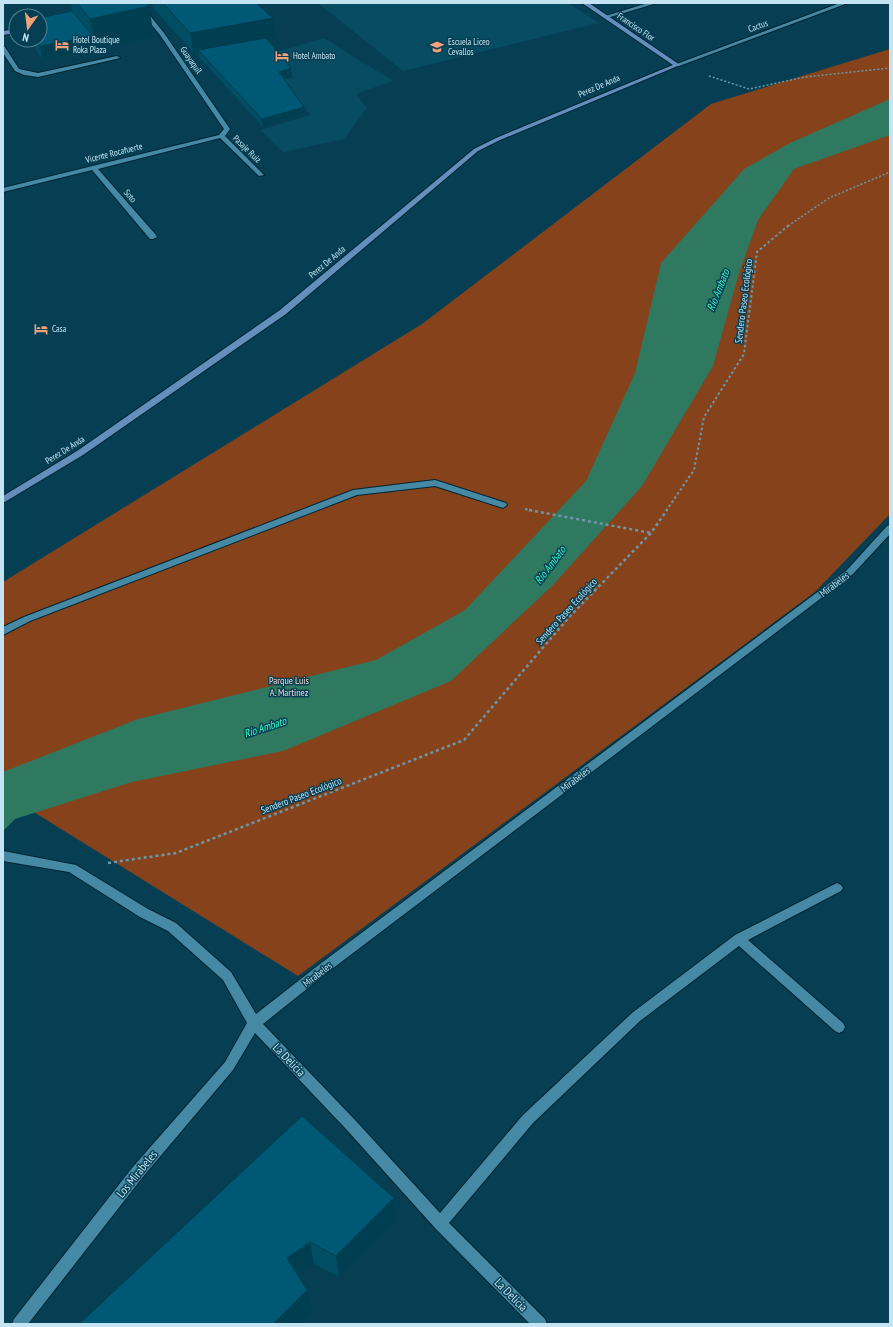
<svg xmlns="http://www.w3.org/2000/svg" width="893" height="1327" font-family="'PT Sans Narrow',sans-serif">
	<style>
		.built { fill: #084c62 }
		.green { fill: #85421b }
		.water { fill: #2f7960 }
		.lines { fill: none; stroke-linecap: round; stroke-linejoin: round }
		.lane-casing { stroke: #002532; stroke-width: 2 }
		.street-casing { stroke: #002532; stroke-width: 2 }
		.secondary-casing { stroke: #002532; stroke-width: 2 }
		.path-far2 { stroke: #6c98a9; stroke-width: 1.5; stroke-dasharray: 2 2; stroke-linecap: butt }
		.path-far1 { stroke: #6c98a9; stroke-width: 2; stroke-dasharray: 2.5 2.5; stroke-linecap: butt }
		.path { stroke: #6c98a9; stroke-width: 2.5; stroke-dasharray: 3 3; stroke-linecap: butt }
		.lane { fill: #4689a5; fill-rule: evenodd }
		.street { fill: #4689a5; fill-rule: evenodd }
		.secondary { fill: #638fbd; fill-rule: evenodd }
		.wall { fill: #004d64 }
		.shaded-wall { fill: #003e51 }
		.building { fill: #005974; stroke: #003e51 }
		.labels { text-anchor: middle; stroke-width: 3; stroke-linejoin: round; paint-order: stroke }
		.far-street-label { font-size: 9px; fill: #c4e4f3; stroke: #063f53 }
		.far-poi-label { font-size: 9px; fill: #c4e4f3; stroke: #063f53; text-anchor: start }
		.street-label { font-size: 10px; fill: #c4e4f3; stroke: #063f53 }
		.park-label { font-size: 10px; fill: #f4d9cd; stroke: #063f53 }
		.water-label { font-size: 11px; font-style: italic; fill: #37fdc4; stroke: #063f53 }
		.near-street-label { font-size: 12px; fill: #c4e4f3; stroke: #063f53 }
	</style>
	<rect width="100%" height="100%" fill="#063f53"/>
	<path class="built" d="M318 3H568L599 23 403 71Z
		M324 38 393 81 356 94 367 108 344 139 283 152 261 130 310 115 284 79 294 78 272 53Z"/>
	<path class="green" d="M890 49V514L815 592 298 976 3 793V582L422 324 711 104Z"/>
	<path class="water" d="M890 99V135L794 169 758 220 739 273 713 366 642 486 553 585 451 681 283 751 132 782 15 819 3 831V772L138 719 376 660 465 610 586 481 635 373 661 263 744 169 790 143Z"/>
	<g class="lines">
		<g class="lane-casing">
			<path id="lane" d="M3 46 5 47 19 69 38 73 117 56 120 58 38 77 24 75 15 71 3 53Z
				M435 480 506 503 507 505 503 508 435 486 357 495 30 621 3 635V627L24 617 353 490Z"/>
		</g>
		<g class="street-casing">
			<path id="street" d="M134 3H140L164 33 230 129 225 136 264 175 259 176 220 138 98 169 156 235 157 237 153 239H150L92 170 3 192V188L219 135 224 129 160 35Z
				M648 3H657L607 18 602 17Z
				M840 3H848L679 66 674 65Z
				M890 525V534L853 574 328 972 263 1024 356 1121 440 1213 523 1115 632 1013 735 935 833 885 837 883 841 885 843 888 841 891 748 940 843 1023 845 1027 843 1031 839 1033 835 1031 739 946 640 1021 533 1123 449 1223 545 1319 547 1324H530L435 1228 346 1129 255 1033 233 1070 142 1178 28 1324H12L14 1319 132 1168 225 1062 247 1023 223 980 168 931 140 917 69 872 3 861V851L76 865 148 909 176 923 231 972 256 1014 320 964 847 570 887 526Z"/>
		</g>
		<g class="secondary-casing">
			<path id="secondary" d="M582 3H589L680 65 500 140 478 151 286 314 83 455 3 503V496L77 451 280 310 474 149 496 138 673 65Z
				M16 29V33L3 35V31Z"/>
		</g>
		<path class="path-far2" d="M709 76 749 89 805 77 890 68
			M788 226 829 198 890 172"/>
		<path class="path-far1" d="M525 509 534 511
			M666 511 694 470 704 417 744 354 757 252 789 225"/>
		<path class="path" d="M529 510 651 533
			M108 863 176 853 464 740 570 616 651 533 667 510"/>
		<use href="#lane" class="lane"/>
		<use href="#street" class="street"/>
		<use href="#secondary" class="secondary"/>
	</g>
	<path class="wall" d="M71 3H146L154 37 43 60 29 40H40L72 11Z
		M152 3H163L275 37 267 38 292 75 283 78 304 107V114L262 126 199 57 198 51 193 52 153 8Z
		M394 1198 396 1220 339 1277 314 1264 298 1275 307 1290 312 1311 298 1324H79Z"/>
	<path class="shaded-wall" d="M149 6 154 37 96 49 90 19Z
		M273 18 275 37 199 51 198 50V51L193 52 190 33Z
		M93 36 96 49 43 60 40 46Z
		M291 68 292 75 279 79V72Z
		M304 107V114L262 126V119Z
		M394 1198 396 1220 339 1277 336 1256Z
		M310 1242 314 1264 292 1279 287 1258Z
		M307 1290 312 1311 298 1324H273Z"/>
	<path class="building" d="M77 3H146L149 6 90 19Z
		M163 3H256L273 18 190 33Z
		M72 11 93 36 40 46 36 40H40V18Z
		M266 38 291 68 279 72 304 107 262 119 198 50Z
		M302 1116 394 1198 336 1256 310 1242 287 1258 307 1290 273 1324H79Z"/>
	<defs>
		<g id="hotel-bare" transform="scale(1.08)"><path d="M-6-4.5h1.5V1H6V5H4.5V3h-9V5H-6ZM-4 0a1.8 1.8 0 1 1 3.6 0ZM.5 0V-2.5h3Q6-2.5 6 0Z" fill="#f0a27a" stroke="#063f53" stroke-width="2.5" paint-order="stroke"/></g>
		<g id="school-bare" transform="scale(1.08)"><path d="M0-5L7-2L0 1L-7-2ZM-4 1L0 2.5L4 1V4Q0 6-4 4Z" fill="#f0a27a" stroke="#063f53" stroke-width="2.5" paint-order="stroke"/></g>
	</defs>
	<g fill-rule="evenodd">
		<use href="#hotel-bare" x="62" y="45"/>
		<use href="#school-bare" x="437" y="47"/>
		<use href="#hotel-bare" x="282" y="56"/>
		<use href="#hotel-bare" x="41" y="329"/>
	</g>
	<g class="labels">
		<g class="far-street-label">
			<text transform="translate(758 26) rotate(-20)" y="3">Cactus</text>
			<text transform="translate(636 27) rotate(34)" y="3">Francisco Flor</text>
			<text transform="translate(191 60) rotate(55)" y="3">Guayaquil</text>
			<text transform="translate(599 86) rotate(-23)" y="3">Perez De Anda</text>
			<text transform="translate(247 149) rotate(44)" y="3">Pasaje Ruiz</text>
			<text transform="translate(114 153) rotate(-14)" y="3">Vicente Rocafuerte</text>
			<text transform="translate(130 196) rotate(49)" y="3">Soto</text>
			<text transform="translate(327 262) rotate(-40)" y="3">Perez De Anda</text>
			<text transform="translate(65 450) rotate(-32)" y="3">Perez De Anda</text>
		</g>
		<g class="far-poi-label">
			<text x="73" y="43">Hotel Boutique<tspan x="73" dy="10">Roka Plaza</tspan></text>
			<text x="448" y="45">Escuela Liceo<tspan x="448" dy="10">Cevallos</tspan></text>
			<text x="293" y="59">Hotel Ambato</text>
			<text x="52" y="332">Casa</text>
		</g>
		<g class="street-label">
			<text transform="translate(743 301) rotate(-83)" y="4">Sendero Paseo Ecológico</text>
			<text transform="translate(834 584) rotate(-37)" y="4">Mirabeles</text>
			<text transform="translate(566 611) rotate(-48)" y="4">Sendero Paseo Ecológico</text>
			<text transform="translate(575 779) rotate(-37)" y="4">Mirabeles</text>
			<text transform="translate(301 795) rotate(-21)" y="4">Sendero Paseo Ecológico</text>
			<text transform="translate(317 974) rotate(-38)" y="4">Mirabeles</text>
		</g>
		<g class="park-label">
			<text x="289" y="684">Parque Luis<tspan x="289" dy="12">A. Martinez</tspan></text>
		</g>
		<g class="water-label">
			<text transform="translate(718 290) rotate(-68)" y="4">Río Ambato</text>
			<text transform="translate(550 565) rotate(-53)" y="4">Río Ambato</text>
			<text transform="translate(265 727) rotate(-18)" y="4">Río Ambato</text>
		</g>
		<g class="near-street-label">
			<text transform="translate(289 1060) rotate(46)" y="4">La Delicia</text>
			<text transform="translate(137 1174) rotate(-51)" y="4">Los Mirabeles</text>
			<text transform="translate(511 1295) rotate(45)" y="4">La Delicia</text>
		</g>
	</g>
	<rect width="893" height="1327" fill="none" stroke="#c4e4f3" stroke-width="8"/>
	<g transform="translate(28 28) rotate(194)"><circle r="19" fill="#063f53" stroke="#528193"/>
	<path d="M0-3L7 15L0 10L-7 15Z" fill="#f0a27a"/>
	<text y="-6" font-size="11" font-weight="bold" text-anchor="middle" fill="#c4e4f3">N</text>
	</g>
</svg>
